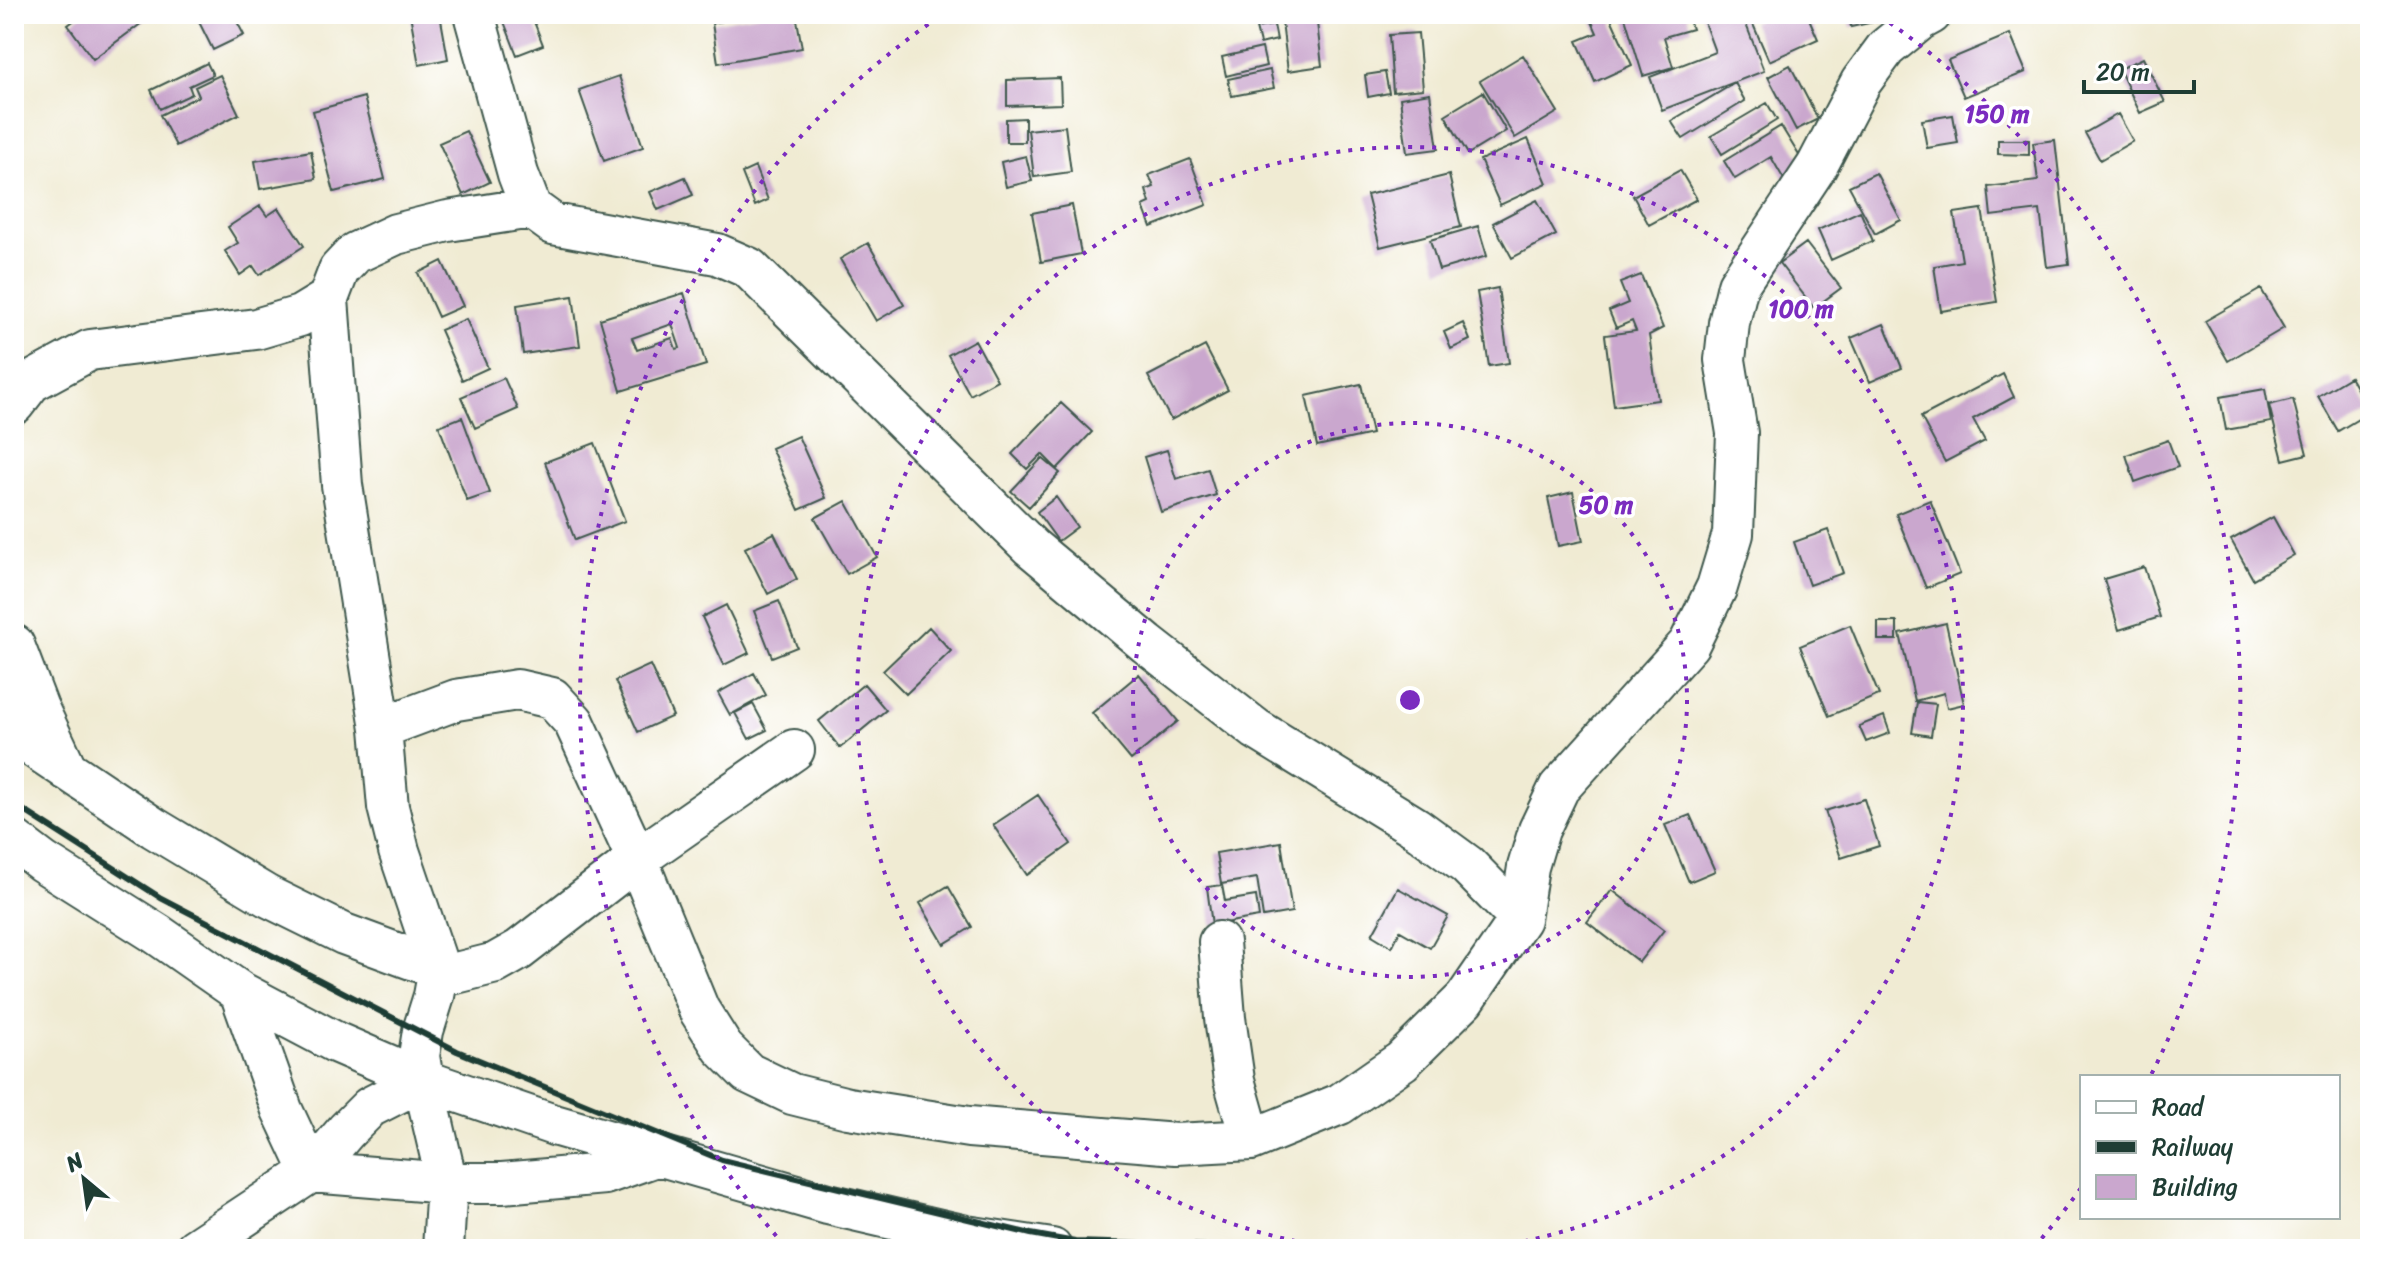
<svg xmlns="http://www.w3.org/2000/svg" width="2384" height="1263" font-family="Sriracha,sans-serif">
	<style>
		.building { fill: #caa7ce; fill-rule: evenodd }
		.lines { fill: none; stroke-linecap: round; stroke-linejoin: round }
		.minor-casing { stroke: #3e574c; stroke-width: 44 }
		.minor { stroke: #fff; stroke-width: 40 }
		.rail { stroke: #1f3d34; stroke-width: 6 }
		.ring { fill: none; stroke: #7b2cbf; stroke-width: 4; stroke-dasharray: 4 8 }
		.centre { fill: #7b2cbf; stroke: #fff; stroke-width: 4 }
		.ring-label { font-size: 24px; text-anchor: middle; font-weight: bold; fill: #7b2cbf; stroke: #fff; stroke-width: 7; stroke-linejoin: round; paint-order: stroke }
	</style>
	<rect width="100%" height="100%" fill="#fff"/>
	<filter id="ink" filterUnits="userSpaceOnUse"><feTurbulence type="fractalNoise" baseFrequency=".0125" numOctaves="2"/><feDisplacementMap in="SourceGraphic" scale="16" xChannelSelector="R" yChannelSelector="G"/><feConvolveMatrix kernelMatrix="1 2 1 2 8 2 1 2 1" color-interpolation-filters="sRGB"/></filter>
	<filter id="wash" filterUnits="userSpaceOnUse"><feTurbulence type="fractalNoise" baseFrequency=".006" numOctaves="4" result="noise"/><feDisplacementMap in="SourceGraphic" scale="32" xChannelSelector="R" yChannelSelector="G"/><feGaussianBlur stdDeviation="1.8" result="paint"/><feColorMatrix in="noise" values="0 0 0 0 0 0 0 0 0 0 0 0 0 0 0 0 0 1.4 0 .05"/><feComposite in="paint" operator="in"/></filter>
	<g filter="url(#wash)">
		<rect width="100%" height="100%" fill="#f0ebd3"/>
		<g id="blocks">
			<path class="building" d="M83 14H148L150 17 93 59 68 25Z
				M195 14H233L244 35 213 50Z
				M410 14H440L448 59 419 65Z
				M501 14H531L543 45 517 55Z
				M763 14H796L802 48 718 63 712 23Z
				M1281 14H1316L1322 66 1288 71Z
				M1609 14 1632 65 1595 82 1577 41 1597 33 1589 15Z
				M1624 14H1687L1692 29 1664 37 1673 67 1643 76Z
				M1701 14H1742L1764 71 1662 110 1650 77 1715 52Z
				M1771 14H1807L1818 39 1769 61 1752 22Z
				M1848 14H1900V16L1851 27Z
				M1274 25 1277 40 1260 44 1256 28Z
				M1418 33 1423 89 1393 92 1389 35Z
				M2010 34 2026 72 1964 97 1948 60Z
				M1262 48 1266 66 1226 76 1222 57Z
				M1523 55 1558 112 1515 138 1480 81Z
				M2143 58 2165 102 2140 113 2119 69Z
				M207 63 213 75 189 86 192 94 160 109 151 90Z
				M1790 65 1818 119 1796 130 1768 77Z
				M1270 70 1274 88 1232 96 1228 79Z
				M1385 72 1389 93 1368 97 1365 75Z
				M220 75 239 114 176 146 160 115 199 96 195 87Z
				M619 76 643 147 604 161 579 90Z
				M1060 78 1061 104 1007 106V80Z
				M1735 83 1745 101 1683 139 1671 121Z
				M1483 92 1506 131 1468 154 1445 115Z
				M1430 93 1438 149 1407 153 1400 98Z
				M364 97 385 179 334 192 313 111Z
				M1767 103 1777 120 1722 154 1711 136Z
				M2118 114 2133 141 2100 160 2085 133Z
				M1953 115 1958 143 1927 148 1922 120Z
				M1025 118V142H1006V119Z
				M1065 126 1071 172 1034 177 1028 130Z
				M1781 126 1808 170 1786 183 1771 157 1735 179 1724 161Z
				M466 131 490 182 463 195 439 143Z
				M1528 139 1547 183 1500 205 1480 160Z
				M1998 140H2029V155L1998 154Z
				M2055 140 2069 264 2047 267 2040 210 1991 216 1988 187 2038 181 2033 143Z
				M311 151 316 179 260 189 255 161Z
				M1026 156 1032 181 1006 187 1001 162Z
				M1190 159 1207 205 1151 227 1143 206 1150 203 1146 190 1154 187 1149 175Z
				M755 167 768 200 755 206 742 173Z
				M1680 170 1697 199 1649 225 1633 196Z
				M1876 173 1901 220 1875 234 1849 186Z
				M1449 175 1461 227 1380 247 1367 195Z
				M685 177 693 195 658 210 650 192Z
				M1537 200 1556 235 1512 258 1493 223Z
				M1072 205 1081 254 1041 262 1032 213Z
				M260 206 267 216 279 208 304 246 259 275 253 266 240 275 225 251 238 243 228 227Z
				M1982 209 1997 302 1941 311 1934 266 1962 261 1954 213Z
				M1860 211 1873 241 1831 260 1818 230Z
				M1478 226 1487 256 1439 270 1430 240Z
				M868 243 904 305 876 321 840 259Z
				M1806 243 1841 288 1814 308 1779 263Z
				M442 261 463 306 438 317 418 273Z
				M1641 275 1663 328 1649 335 1658 400 1614 406 1605 335 1636 331 1632 321 1616 328 1609 311 1628 303 1620 283Z
				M1498 288 1509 363 1489 366 1477 292Z
				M2261 289 2284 328 2228 361 2205 321Z
				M684 293 706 365 621 391 600 319ZM672 324 680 348 676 349 672 338 637 350 632 338Z
				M573 296 580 346 523 354 517 305Z
				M466 319 488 368 462 380 440 330Z
				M1463 323 1470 340 1451 349 1444 332Z
				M1884 324 1902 368 1870 382 1851 338Z
				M975 340 997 380 970 395 948 355Z
				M1205 346 1228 390 1171 420 1148 376Z
				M2003 374 2014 397 1973 419 1985 441 1945 462 1921 417Z
				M2350 377 2370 412 2338 431 2318 396Z
				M504 378 518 409 475 428 461 397Z
				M1361 384 1372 434 1317 446 1306 396Z
				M2265 389 2271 422 2226 430 2220 397Z
				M2293 399 2307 454 2283 460 2269 405Z
				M1061 403 1092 432 1057 469 1042 454 1027 469 1012 454Z
				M462 417 490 493 467 501 439 426Z
				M798 436 826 498 799 510 771 448Z
				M2168 440 2178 467 2135 482 2126 455Z
				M595 443 625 521 575 540 545 462Z
				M1167 450 1176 479 1208 469 1216 495 1161 512 1144 457Z
				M1042 458 1060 473 1029 507 1011 491Z
				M1573 492 1583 541 1558 546 1548 498Z
				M1056 497 1077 527 1058 541 1037 512Z
				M1930 500 1960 574 1926 588 1896 514Z
				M846 501 877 557 847 574 815 518Z
				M2273 517 2294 555 2253 579 2231 540Z
				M1828 530 1843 573 1809 585 1794 542Z
				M774 533 797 579 768 594 745 548Z
				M2144 567 2160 617 2119 630 2104 579Z
				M779 601 797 647 772 657 754 611Z
				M726 605 749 653 724 665 702 617Z
				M1878 622H1897V640H1878Z
				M1946 623 1964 704 1947 708 1944 693 1915 701 1900 634Z
				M1850 625 1879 695 1829 716 1800 646Z
				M929 627 951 651 906 694 883 671Z
				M650 665 673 716 638 732 615 681Z
				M754 673 766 695 730 715 718 693Z
				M1139 674 1178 721 1131 760 1092 713Z
				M864 684 886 710 840 748 819 721Z
				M1917 702 1936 704 1931 736 1912 733Z
				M753 704 767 730 749 739 735 713Z
				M1884 716 1890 733 1866 742 1859 726Z
				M1038 795 1071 844 1027 875 993 825Z
				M1864 799 1879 846 1841 858 1825 811Z
				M1690 815 1715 871 1689 882 1665 825Z
				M1281 842 1292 912 1263 917 1257 878 1221 884 1216 853Z
				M1222 885 1225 901 1256 896 1259 917 1212 925 1207 887Z
				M948 886 972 927 944 944 920 903Z
				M1398 888 1448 916 1430 948 1400 931 1392 947 1372 935Z
				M1612 890 1664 930 1639 962 1587 922Z"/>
		</g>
	</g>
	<g filter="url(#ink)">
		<use href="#blocks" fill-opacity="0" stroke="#3e574c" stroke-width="2"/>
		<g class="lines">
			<g class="minor-casing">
				<path id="minor" d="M474 14 518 174 531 208 553 224 717 254 749 268 1031 547 1147 644 1256 729 1415 827 1467 865 1520 919
					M328 299 342 485 381 728 388 807 399 851 439 969 434 996 423 1031 419 1056 423 1080 447 1183 443 1249
					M14 404 31 382 90 350 256 329 300 316 328 299 339 270 355 253 396 234 448 221 531 208
					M14 645 38 708 67 770
					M381 728 456 700 517 690 552 698 574 722 637 859 699 1010 723 1048 748 1073 792 1094 848 1108 969 1127 1176 1144 1251 1140 1340 1104 1402 1061 1465 999 1520 919 1528 867 1539 830 1559 788 1689 644 1717 587 1733 534 1737 433 1725 360 1729 323 1738 285 1817 166 1861 82 1886 48 1920 20 1931 14
					M14 734 154 828 267 896 344 934 439 969 456 973 496 963 519 950 637 859 794 750
					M14 840 43 862 157 934 240 992 335 1042 423 1080 554 1125 828 1204 966 1236 1052 1249
					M1219 942 1225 1018 1234 1080 1251 1140
					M240 992 282 1110 311 1172 447 1183H502L605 1174 656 1156
					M195 1249 311 1172 346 1131 370 1107 423 1080"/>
			</g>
			<use href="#minor" class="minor"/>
			<path class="rail" d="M14 804 161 898 457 1051 722 1160 1031 1234 1075 1242 1307 1249"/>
		</g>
	</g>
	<g class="ring">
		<circle cx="1410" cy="700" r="277"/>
		<path d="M1343 1249A553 553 0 1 1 1477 1249"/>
		<path d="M2081 1188A830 830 0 0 1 2036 1245M784 1245A830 830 0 0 1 940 16M1880 16A830 830 0 0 1 2150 1077"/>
	</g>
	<circle cx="1410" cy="700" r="12" class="centre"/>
	<g class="ring-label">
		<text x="1997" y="122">150 m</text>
		<text x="1801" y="317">100 m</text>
		<text x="1606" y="513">50 m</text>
	</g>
	<rect width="2384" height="1263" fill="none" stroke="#fff" stroke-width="48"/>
	<rect x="2080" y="1075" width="260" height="144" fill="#ffffff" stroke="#a5b1ae" stroke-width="2"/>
	<rect x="2096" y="1101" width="40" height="12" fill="#ffffff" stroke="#a5b1ae" stroke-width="2"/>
	<text x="2152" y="1115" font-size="24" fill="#1f3d34">Road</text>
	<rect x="2096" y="1141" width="40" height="12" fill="#1f3d34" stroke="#a5b1ae" stroke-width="2"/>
	<text x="2152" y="1155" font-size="24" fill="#1f3d34">Railway</text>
	<rect x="2096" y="1175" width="40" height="24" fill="#caa7ce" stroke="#a5b1ae" stroke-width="2"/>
	<text x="2152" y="1195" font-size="24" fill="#1f3d34">Building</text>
	<g transform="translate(84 1179) rotate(331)" stroke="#ffffff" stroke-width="6" paint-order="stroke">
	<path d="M0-6L14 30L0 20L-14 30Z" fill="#1f3d34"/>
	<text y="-12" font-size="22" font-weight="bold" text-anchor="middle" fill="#1f3d34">N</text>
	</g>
	<path d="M2084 80v12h110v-12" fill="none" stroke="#1f3d34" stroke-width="4"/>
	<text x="2096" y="80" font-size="24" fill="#1f3d34" stroke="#ffffff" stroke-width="6" paint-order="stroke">20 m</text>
</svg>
